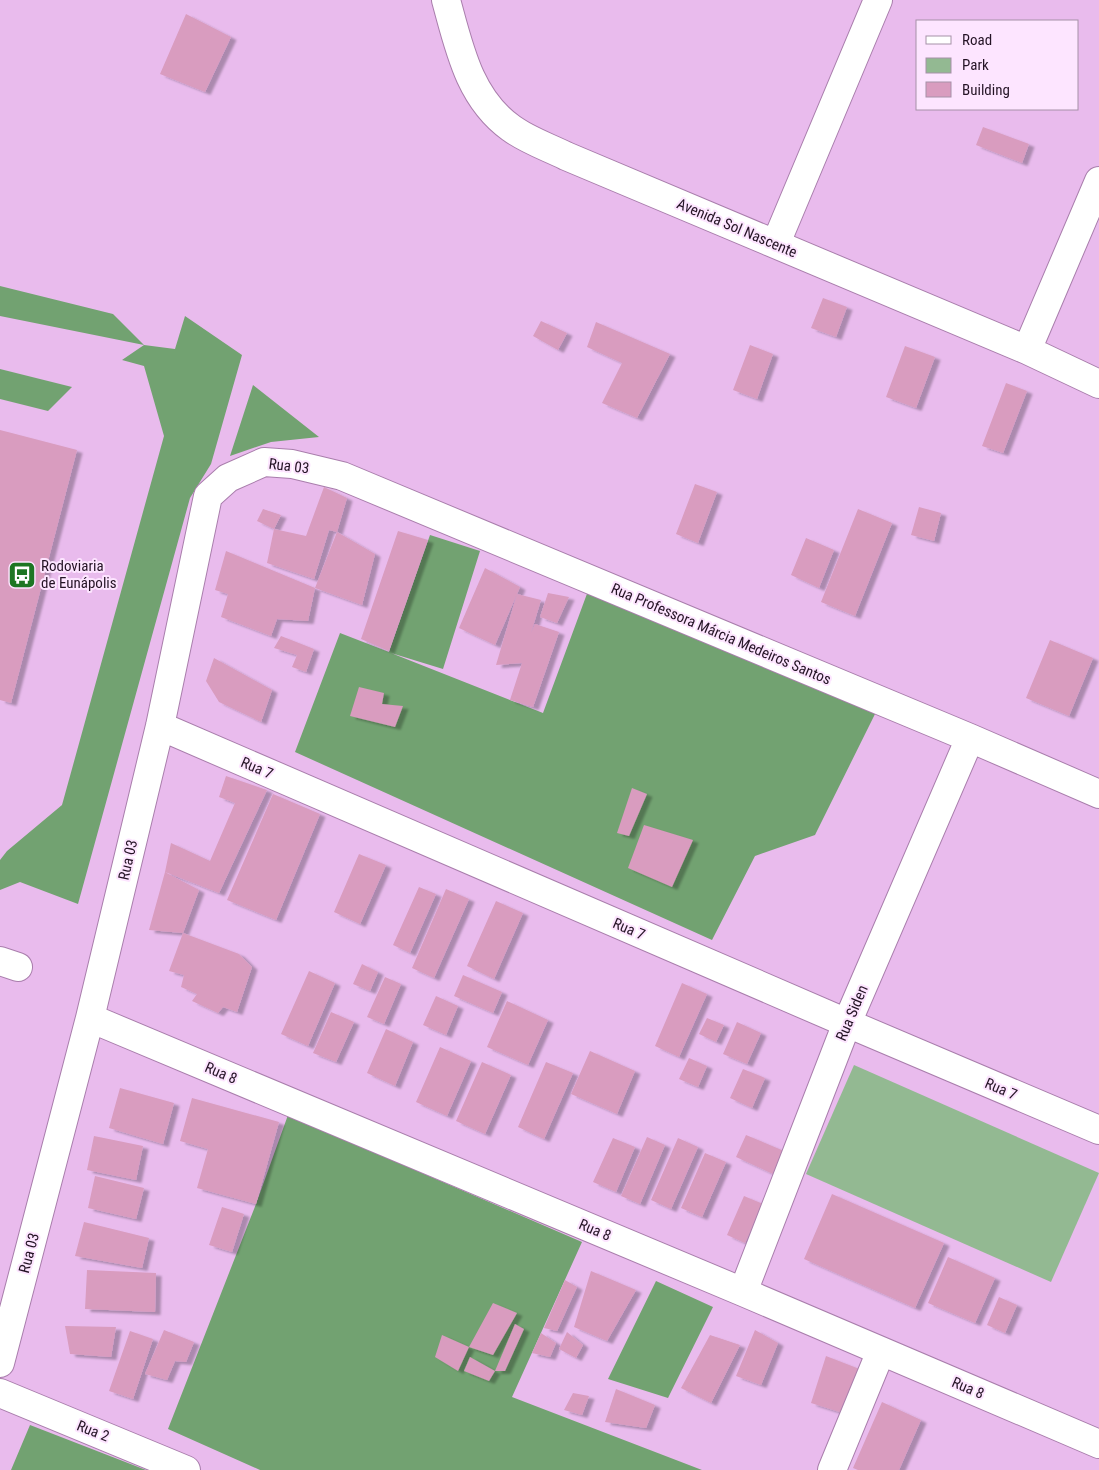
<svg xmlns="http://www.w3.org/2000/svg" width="1099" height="1470" font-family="'Roboto Condensed',sans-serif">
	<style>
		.green { fill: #93b992 }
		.forest { fill: #72a271 }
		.building { fill: #d99cbf; filter: url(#shadow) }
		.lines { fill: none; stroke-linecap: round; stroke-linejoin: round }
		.minor-casing { stroke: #a97eac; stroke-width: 30 }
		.minor { stroke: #fff; stroke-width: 28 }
		.labels { text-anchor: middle; stroke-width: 4; stroke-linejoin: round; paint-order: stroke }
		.street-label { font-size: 15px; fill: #241325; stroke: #fde5ff }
		.poi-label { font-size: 15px; fill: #241325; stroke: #fde5ff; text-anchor: start }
	</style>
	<defs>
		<filter id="shadow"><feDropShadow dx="5.5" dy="3" stdDeviation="1" flood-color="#0004"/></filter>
	</defs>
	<rect width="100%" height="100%" fill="#e9bbed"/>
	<path class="green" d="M854 1065 1099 1173 1051 1282 806 1174Z"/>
	<path class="forest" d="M0 286 113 314 144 345 175 349 185 316 242 355 211 464 190 498 78 904 20 882 0 890V860L7 851 62 805 164 436 144 366 122 360 144 345 0 316Z
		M0 369 72 387 48 411 0 399Z
		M253 385 319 437 271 442 230 456Z
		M430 535 480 551 443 669 391 653 543 713 588 591 876 712 815 835 755 856 712 940 295 752 340 633 389 652Z
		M288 1115 582 1242 512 1397 702 1470H260L168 1429 256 1204Z
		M656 1281 713 1307 668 1398 608 1379Z
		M30 1425 146 1470H11Z"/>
	<path class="building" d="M186 14 231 37 205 92 160 74Z
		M983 127 1029 144 1022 163 976 145Z
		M823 298 847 307 836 337 811 328Z
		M541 321 567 333 558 350 533 336Z
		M596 322 670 354 637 418 602 403 622 363 587 347Z
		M750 345 773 354 757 399 733 390Z
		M905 346 935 357 916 408 886 397Z
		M1006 383 1027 391 1003 453 982 446Z
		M0 430 77 450 11 703 0 700Z
		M695 484 717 492 698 543 676 534Z
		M324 487 347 498 337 532 329 530 314 579 267 563 274 529 306 536Z
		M919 507 941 513 934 541 911 535Z
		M263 509 281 515 274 529 257 521Z
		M858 509 892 523 855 616 821 602Z
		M398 531 428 540 389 651 361 639Z
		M337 532 375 554 362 605 315 588Z
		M806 538 834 550 819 588 791 575Z
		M226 551 315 588 308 621 277 619 271 636 221 617 228 594 215 590Z
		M485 568 520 587 517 594 541 600 531 633 535 624 559 632 533 707 510 700 522 663 496 665 517 594 495 645 459 628Z
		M548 593 569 597 557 623 540 617Z
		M281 636 314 649 306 672 292 667 297 655 274 648Z
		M1050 640 1093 658 1069 716 1026 698Z
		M214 658 272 690 261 722 219 702 206 681Z
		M359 687 384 693 382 704 403 706 395 727 350 716Z
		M226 776 267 790 219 893 165 872 171 843 210 861 235 803 219 797Z
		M632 788 647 794 629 836 617 833Z
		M273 794 320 814 276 920 227 900Z
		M644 825 693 840 672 887 628 868Z
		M359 854 386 865 360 924 334 912Z
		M165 872 199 890 183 933 149 930Z
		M419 887 436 894 410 953 393 945Z
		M446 889 469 899 434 978 412 968Z
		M496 901 523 913 494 979 467 966Z
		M183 933 239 954 252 967 237 1012 223 1007 218 1013 192 1001 197 994 181 987 184 975 169 971Z
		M362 964 378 972 370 991 353 984Z
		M309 971 335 983 308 1046 281 1034Z
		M463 975 502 992 493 1013 454 996Z
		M385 977 401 984 384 1024 367 1017Z
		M682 983 707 994 679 1057 655 1046Z
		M436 996 458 1006 446 1035 423 1025Z
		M507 1001 548 1020 528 1065 487 1047Z
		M331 1012 354 1022 336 1062 313 1053Z
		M707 1018 724 1025 716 1042 699 1034Z
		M737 1022 761 1033 747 1064 723 1054Z
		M386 1029 413 1042 395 1086 367 1073Z
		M440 1047 471 1061 447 1116 416 1102Z
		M590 1051 635 1071 617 1114 571 1094Z
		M689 1058 707 1066 698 1087 679 1079Z
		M482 1062 511 1075 485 1134 456 1121Z
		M546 1062 573 1073 544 1139 518 1127Z
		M743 1069 765 1078 752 1108 730 1098Z
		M120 1088 174 1103 163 1144 109 1128Z
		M192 1098 279 1122 256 1204 197 1188 208 1149 180 1141Z
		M746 1135 784 1151 773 1174 736 1157Z
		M94 1136 143 1146 136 1180 87 1170Z
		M647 1137 665 1145 640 1204 621 1196Z
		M613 1138 635 1147 616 1192 593 1182Z
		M678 1138 698 1147 671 1209 651 1200Z
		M705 1153 726 1162 702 1217 681 1208Z
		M95 1176 144 1188 136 1219 88 1208Z
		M832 1194 944 1243 915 1308 804 1259Z
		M744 1196 763 1204 745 1243 727 1235Z
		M222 1207 244 1214 232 1252 209 1245Z
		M84 1222 149 1238 142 1268 75 1256Z
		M948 1257 995 1278 975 1323 928 1303Z
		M87 1270 156 1273 155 1312 85 1309Z
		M591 1271 636 1290 607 1341 574 1327Z
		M565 1280 577 1287 557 1331 544 1328Z
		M999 1297 1017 1305 1005 1333 987 1325Z
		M493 1303 517 1313 493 1355 469 1347Z
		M515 1324 524 1329 505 1371H495Z
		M65 1326 116 1327 111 1357 70 1354Z
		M164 1330 194 1342 186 1362 175 1361 167 1380 145 1374Z
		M755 1330 778 1343 761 1385 736 1376Z
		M130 1331 153 1339 133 1399 109 1391Z
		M567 1332 583 1345 576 1358 559 1349Z
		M541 1333 556 1343 550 1357 532 1353Z
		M442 1335 469 1347 458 1371 435 1357Z
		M710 1335 740 1345 711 1403 681 1388Z
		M826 1356 862 1370 846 1414 811 1403Z
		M470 1357 495 1371 489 1381 464 1371Z
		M616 1389 655 1405 646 1428 605 1422Z
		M573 1393 589 1396 582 1415 564 1410Z
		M882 1402 921 1420 899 1470H858L853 1468Z"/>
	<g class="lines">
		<g class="minor-casing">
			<path id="minor" d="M446 0C459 47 469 98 511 128 527 140 548 147 566 156L1027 350 1099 384
				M776 243 878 0
				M1027 350 1099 181
				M160 726 847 1023 1099 1130
				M0 961 18 967
				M90 1018 743 1292 1099 1444
				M743 1292 847 1023 970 738
				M0 1363 90 1018 160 726 208 496 228 478 264 462 292 464 342 476 970 738 1099 794
				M0 1393 186 1470
				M832 1470 881 1351"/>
		</g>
		<use href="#minor" class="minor"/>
	</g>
	<defs>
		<g id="bus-square" transform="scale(1.4375)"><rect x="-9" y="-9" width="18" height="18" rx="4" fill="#1d7623" stroke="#fde5ff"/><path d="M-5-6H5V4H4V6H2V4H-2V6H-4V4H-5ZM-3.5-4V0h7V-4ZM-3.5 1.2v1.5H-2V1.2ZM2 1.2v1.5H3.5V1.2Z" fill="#fff"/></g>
	</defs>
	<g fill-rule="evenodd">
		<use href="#bus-square" x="22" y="575"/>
	</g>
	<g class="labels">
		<g class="street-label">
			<text transform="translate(737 228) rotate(23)" y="5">Avenida Sol Nascente</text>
			<text transform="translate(289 466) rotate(7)" y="5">Rua 03</text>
			<text transform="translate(721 634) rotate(23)" y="5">Rua Professora Márcia Medeiros Santos</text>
			<text transform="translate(257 768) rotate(23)" y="5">Rua 7</text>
			<text transform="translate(128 860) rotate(-77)" y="5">Rua 03</text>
			<text transform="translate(629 929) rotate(23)" y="5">Rua 7</text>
			<text transform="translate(852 1013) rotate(-67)" y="5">Rua Siden</text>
			<text transform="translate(221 1073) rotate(23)" y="5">Rua 8</text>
			<text transform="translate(1001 1089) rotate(23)" y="5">Rua 7</text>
			<text transform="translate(595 1230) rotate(23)" y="5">Rua 8</text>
			<text transform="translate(29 1253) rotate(-75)" y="5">Rua 03</text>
			<text transform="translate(968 1388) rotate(23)" y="5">Rua 8</text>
			<text transform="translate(93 1431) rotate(22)" y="5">Rua 2</text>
		</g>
		<g class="poi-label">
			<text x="41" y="571">Rodoviaria<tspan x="41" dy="17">de Eunápolis</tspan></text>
		</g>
	</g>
	<rect x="916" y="20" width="162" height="90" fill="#fde5ff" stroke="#a691a8"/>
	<rect x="926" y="36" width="25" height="8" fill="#ffffff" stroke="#a691a8"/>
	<text x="962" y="45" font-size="15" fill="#241325">Road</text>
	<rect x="926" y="58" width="25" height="15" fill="#93b992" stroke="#a691a8"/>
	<text x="962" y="70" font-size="15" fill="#241325">Park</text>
	<rect x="926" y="82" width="25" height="15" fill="#d99cbf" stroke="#a691a8"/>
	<text x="962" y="95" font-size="15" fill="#241325">Building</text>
</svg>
